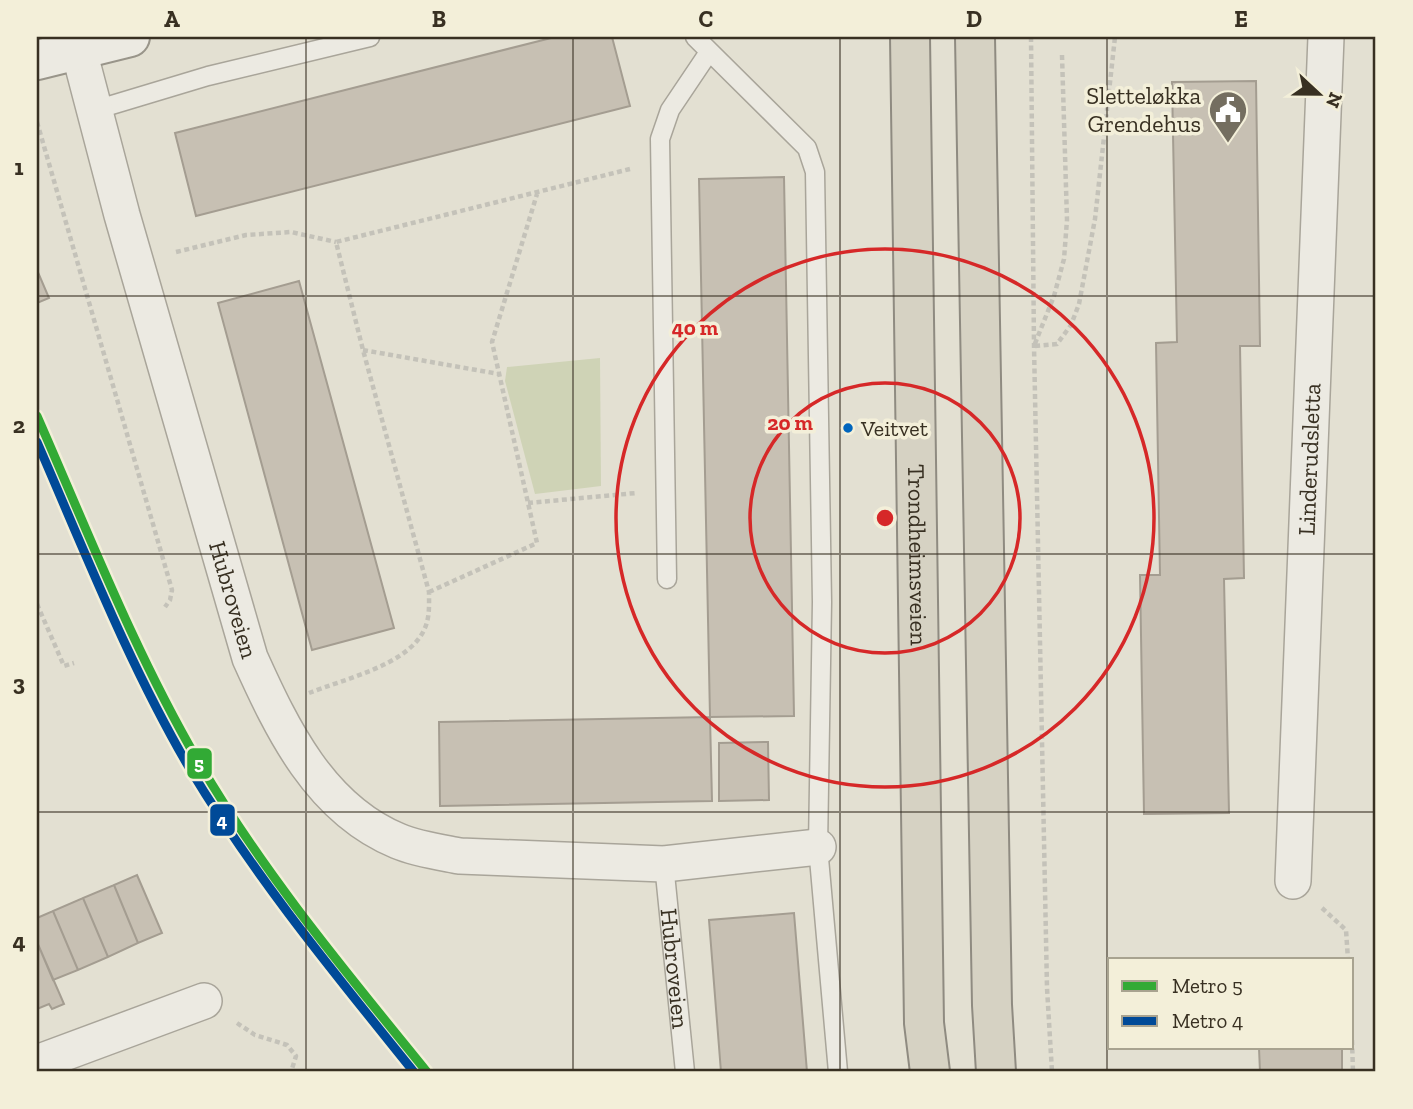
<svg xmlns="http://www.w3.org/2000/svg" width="1413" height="1109" font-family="'Zilla Slab',serif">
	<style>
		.green { fill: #cfd3b6 }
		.building { fill: #c7c0b3; stroke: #a49d91; stroke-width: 2 }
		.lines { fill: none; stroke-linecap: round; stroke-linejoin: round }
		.lane-casing { stroke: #a9a59a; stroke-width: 21 }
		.street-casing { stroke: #a9a59a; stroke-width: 38 }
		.secondary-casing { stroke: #99958a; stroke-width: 42 }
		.highway-casing { stroke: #8f8b81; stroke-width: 42 }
		.path { stroke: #c4c2b9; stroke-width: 4.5; stroke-dasharray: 5 3.5; stroke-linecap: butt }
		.lane { stroke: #eceae2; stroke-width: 18 }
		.street { stroke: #eceae2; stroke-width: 35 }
		.secondary { stroke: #eceae2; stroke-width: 38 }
		.highway { stroke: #d6d2c3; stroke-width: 38 }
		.metro-1-casing { stroke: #f3efd9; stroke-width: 14 }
		.metro-2-casing { stroke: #f3efd9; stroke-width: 14 }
		.metro-1 { stroke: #32aa35; stroke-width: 9 }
		.metro-2 { stroke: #004a98; stroke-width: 9 }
		.grid { fill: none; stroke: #383022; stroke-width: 2; stroke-opacity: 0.55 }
		.ring { fill: none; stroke: #d62828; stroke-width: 3.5 }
		.bus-dot { fill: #0065bd; stroke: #f3efd9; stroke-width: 2.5 }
		.labels { text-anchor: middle; stroke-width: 7; stroke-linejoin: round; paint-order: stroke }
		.bus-label { font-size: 22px; fill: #383022; stroke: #f3efd9; text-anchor: start }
		.poi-label { font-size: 24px; fill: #383022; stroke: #f3efd9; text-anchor: end }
		.street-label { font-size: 24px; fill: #383022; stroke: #f3efd9 }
		.centre { fill: #d62828; stroke: #f3efd9; stroke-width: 3.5 }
		.ring-label { font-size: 21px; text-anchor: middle; font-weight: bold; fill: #d62828; stroke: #f3efd9; stroke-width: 7; stroke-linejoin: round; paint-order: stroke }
		.line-badge { stroke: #f3efd9; stroke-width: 2.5 }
		.badge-label { font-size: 19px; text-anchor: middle; font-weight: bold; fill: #fff }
		.neatline { fill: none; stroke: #383022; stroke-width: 2.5 }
		.grid-label { font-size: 23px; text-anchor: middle; font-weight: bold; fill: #383022 }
	</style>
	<rect width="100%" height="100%" fill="#e3e0d2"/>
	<path class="green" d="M600 358 601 486 535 494 505 381 507 367Z"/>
	<path class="building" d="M555 37H612L630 106 196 216 175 133Z
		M1256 81 1260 346H1240L1244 578 1224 579 1229 813 1144 814 1140 575H1160L1156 343 1177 342 1172 82Z
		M784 177 794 716 710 717 699 179Z
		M37 270 49 298 37 303Z
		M299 281 394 628 312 650 218 303Z
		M710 717 712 801 440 806 439 722Z
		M768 742 769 800 719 801V743Z
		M137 875 162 933 138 943 114 885Z
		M114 885 138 943 108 957 83 898Z
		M83 898 108 957 78 970 53 911Z
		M53 911 78 970 53 980 37 942V918Z
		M794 913 807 1072H721L709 920Z
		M37 942 64 1004 52 1009 49 1004 37 1009Z
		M1259 1048H1342V1072H1260Z"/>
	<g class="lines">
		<g class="lane-casing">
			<g id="lane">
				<path d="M695 37 807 148 815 172 822 602 818 847 838 1072"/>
				<path d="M95 110 208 76 370 37"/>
				<path d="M667 579 660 139 670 110 709 52"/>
				<path id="s1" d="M664 864 685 1072"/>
			</g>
		</g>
		<g class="street-casing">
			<g id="street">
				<path id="s2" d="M79 51 122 215 250 658C282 729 320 809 398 841 417 849 439 852 460 856L664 864 818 847"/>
				<path id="s3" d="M1293 881 1326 37"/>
				<path d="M37 1063 204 1001"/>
			</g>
		</g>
		<g class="secondary-casing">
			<path id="secondary" d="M37 60 130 37"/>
		</g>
		<g class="highway-casing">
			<g id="highway">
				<path id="s4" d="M910 37 924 1023 930 1072"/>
				<path d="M975 37 992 1005 996 1072"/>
			</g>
		</g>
		<path class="path" d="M1031 37 1034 346 1047 988 1052 1072
			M1062 55 1067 220 1064 259 1054 296 1034 346 1057 344 1071 325 1079 304 1095 219 1115 37
			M37 122 172 590 170 600 165 607
			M176 252 246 235 291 232 336 242
			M363 350 499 374
			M528 503 636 493
			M429 592 537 543 492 342 537 194
			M37 604 64 666 74 663
			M309 693C344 679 408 665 424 630 430 618 429 605 429 592L363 350 336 242 630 169
			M1322 908 1346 930 1348 960
			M237 1023 255 1035 287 1045 296 1056 291 1072
			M1352 1040 1353 1072"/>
		<use href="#lane" class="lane"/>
		<use href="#street" class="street"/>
		<use href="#secondary" class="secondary"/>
		<use href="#highway" class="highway"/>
		<g class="metro-1-casing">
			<path id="metro-1" d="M37 416C88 532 134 651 198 761 263 873 346 972 427 1072"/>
		</g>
		<g class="metro-2-casing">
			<path id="metro-2" d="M37 442C85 552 129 665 190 769 255 877 335 974 414 1072"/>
		</g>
		<use href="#metro-1" class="metro-1"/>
		<use href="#metro-2" class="metro-2"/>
	</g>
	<path class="grid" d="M306 37V1072M573 37V1072M840 37V1072M1107 37V1072M37 296H1376M37 554H1376M37 812H1376"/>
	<g class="ring">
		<circle cx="885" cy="518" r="135"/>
		<circle cx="885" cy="518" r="269"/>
	</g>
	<defs>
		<g id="civic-pin" transform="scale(2.0125)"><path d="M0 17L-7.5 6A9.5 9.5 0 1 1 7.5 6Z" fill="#746e60" stroke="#f3efd9"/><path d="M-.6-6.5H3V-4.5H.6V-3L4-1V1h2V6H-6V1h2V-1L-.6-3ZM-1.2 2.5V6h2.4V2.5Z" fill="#fff"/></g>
	</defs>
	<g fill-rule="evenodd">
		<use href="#civic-pin" x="1228" y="110"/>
	</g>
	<circle class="bus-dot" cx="848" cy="428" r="6"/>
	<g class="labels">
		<g class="bus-label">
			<text x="861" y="436">Veitvet</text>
		</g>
		<g class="poi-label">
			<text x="1201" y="104">Sletteløkka<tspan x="1201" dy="28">Grendehus</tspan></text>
		</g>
		<g class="street-label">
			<text dy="8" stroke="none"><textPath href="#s3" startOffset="422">Linderudsletta</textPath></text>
			<text dy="8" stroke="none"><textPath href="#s4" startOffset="518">Trondheimsveien</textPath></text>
			<text dy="8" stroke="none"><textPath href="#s2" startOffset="570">Hubroveien</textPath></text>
			<text dy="8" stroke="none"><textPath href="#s1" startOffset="105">Hubroveien</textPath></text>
		</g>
	</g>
	<circle cx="885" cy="518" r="10" class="centre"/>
	<g class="ring-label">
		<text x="695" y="335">40 m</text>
		<text x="790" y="430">20 m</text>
	</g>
	<g class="line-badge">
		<rect x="186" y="747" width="27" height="33" rx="7" fill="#32aa35"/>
		<rect x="209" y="803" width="27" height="34" rx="7" fill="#004a98"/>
	</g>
	<g class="badge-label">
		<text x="199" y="770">5</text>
		<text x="222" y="827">4</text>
	</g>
	<rect width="1413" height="1109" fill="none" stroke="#f3efd9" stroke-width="77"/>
	<rect x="1108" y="958" width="245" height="91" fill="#f3efd9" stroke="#a8a390" stroke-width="2"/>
	<rect x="1122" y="981" width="35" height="10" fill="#32aa35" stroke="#a8a390" stroke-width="2"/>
	<text x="1172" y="993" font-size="21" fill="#383022">Metro 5</text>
	<rect x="1122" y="1016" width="35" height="10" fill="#004a98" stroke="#a8a390" stroke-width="2"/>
	<text x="1172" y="1028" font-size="21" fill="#383022">Metro 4</text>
	<g transform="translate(1319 94) rotate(112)" stroke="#f3efd9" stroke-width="5" paint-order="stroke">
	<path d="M0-5L12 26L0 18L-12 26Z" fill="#383022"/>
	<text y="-10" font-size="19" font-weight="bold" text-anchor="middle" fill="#383022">N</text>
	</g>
	<rect x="38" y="38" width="1336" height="1032" class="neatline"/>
	<g class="grid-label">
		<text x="172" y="27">A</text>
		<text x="439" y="27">B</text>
		<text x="706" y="27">C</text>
		<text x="974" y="27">D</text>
		<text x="1241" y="27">E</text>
		<text x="19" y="175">1</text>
		<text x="19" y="433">2</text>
		<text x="19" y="691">3</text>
		<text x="19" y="949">4</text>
	</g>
</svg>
